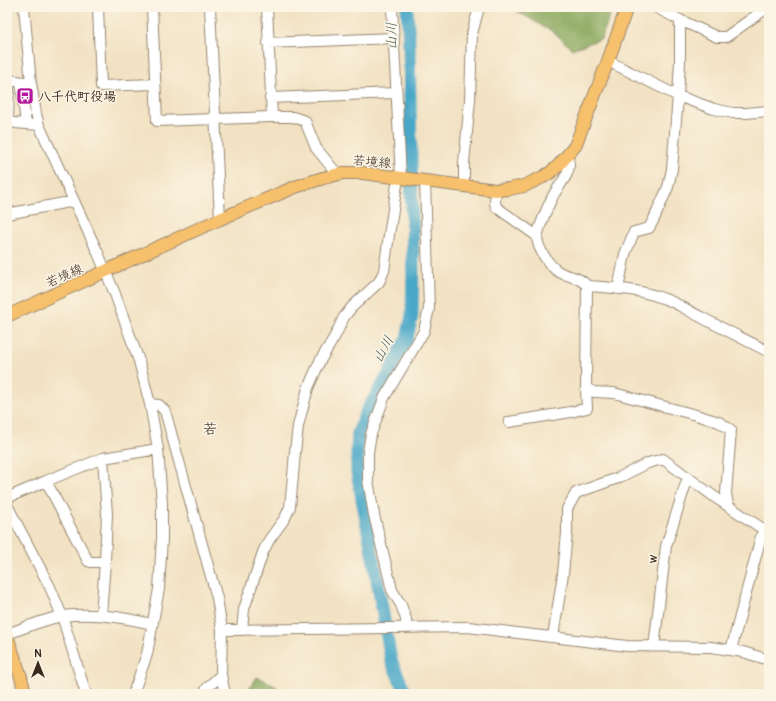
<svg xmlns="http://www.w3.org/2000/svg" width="776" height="701" font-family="Pangolin,'Klee One',sans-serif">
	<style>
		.forest { fill: #86a65a; stroke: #60683c }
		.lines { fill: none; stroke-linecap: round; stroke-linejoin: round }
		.river { stroke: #48a7c7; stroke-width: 13 }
		.minor-casing { stroke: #968670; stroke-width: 12 }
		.major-casing { stroke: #968670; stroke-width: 14 }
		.minor { stroke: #fff; stroke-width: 10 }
		.major { stroke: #f7c06c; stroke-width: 12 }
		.labels { text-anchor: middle; stroke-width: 3; stroke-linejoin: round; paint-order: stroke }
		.poi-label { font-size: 13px; font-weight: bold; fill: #3b2a1e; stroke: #fcf5e5; text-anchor: start }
		.street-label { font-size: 13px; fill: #3b2a1e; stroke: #fcf5e5 }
		.water-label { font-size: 14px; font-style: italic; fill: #405c62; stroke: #fcf5e5 }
		.quarter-label { font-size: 15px; fill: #3b2a1e; stroke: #fcf5e5 }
	</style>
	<rect width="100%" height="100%" fill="#fcf5e5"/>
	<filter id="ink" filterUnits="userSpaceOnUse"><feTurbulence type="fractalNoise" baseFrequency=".025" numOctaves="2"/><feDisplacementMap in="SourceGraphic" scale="8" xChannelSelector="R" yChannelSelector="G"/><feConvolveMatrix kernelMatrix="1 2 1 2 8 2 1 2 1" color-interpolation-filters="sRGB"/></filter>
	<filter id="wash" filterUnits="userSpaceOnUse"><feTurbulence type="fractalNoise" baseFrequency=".012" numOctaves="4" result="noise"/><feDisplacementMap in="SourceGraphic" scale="16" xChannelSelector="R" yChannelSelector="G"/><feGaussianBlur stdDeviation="0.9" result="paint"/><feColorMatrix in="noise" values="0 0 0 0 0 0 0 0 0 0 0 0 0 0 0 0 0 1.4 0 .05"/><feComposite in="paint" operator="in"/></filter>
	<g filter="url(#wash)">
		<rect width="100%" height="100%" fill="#f2e2c3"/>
		<path class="forest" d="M517 7H597L610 15 601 39 572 49 555 33 518 12Z
			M257 677 275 686 286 694H245Z"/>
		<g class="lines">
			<path class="river" d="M406 694 391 660 375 568 357 472V450L358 433 366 412 390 372 407 338 412 316 413 265 409 42 407 7"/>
		</g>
	</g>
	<g filter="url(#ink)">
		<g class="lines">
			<g class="minor-casing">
				<path id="minor" d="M24 7 31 83 36 114 39 125 98 253 115 294 139 361 150 404 158 449 162 503V538L159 589 147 654 133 694
					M98 7 101 86 155 84
					M152 7 157 121 272 117H293L305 121 316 148 338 175
					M210 7 220 219
					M267 7 272 117
					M392 7 401 178
					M655 7 680 20
					M268 43 394 38
					M608 61 678 96 714 109 733 113H746L769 111
					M21 82 26 124
					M31 83 9 80 8 121 15 123 39 125
					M270 98 396 93
					M464 186V163L470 100 472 34 479 7
					M496 190 495 203 496 207 537 236C541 223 546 210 552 198 557 186 575 172 567 157
					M7 214 74 201
					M537 236C537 248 549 266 559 272 568 277 581 277 587 286 613 288 638 289 662 298 676 302 688 311 701 317 723 329 746 340 769 352
					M587 286 586 388 594 392 614 393 696 415 719 422 731 430 726 493 728 505
					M618 289 625 254 634 232 649 228 654 219 668 187 672 169 678 96 680 61V20L717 37H726L768 7
					M150 404 159 405 165 411 217 598 222 630 221 675 225 694
					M509 422 571 412 587 408 586 388
					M46 481 88 561 91 562H105
					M7 498 46 481 103 458 158 449
					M7 505 50 587 62 616 86 694
					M101 615 105 562 107 514 103 458
					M406 628V619L401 605 392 590 374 515 368 480V452L371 434 384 398 424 331 429 308 425 181
					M222 630 468 627 627 646 711 647 743 652 769 660
					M242 630 244 609 263 552 269 540 285 518 290 507 293 476 295 452 298 426 308 388 320 361 335 336 344 317 352 307 379 282 384 271 389 235 398 178
					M7 634C25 628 44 619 63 616 93 612 123 617 152 624
					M553 637 563 574 567 533V509L576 493 618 478 648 463 663 459 716 498 763 529 731 650
					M654 647 666 546 688 477
					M203 694 208 687 221 675"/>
			</g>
			<g class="major-casing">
				<path id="major" d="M7 316 220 219 295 187 323 178 343 173H362L496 190 509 189 524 186 543 177 551 172 559 165 575 146 608 61 627 7
					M7 636 21 677 25 694"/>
			</g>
			<use href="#minor" class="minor"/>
			<use href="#major" class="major"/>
		</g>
	</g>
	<defs>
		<g id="bus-square" transform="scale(0.9)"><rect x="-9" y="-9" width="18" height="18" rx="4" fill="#b5179e" stroke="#fcf5e5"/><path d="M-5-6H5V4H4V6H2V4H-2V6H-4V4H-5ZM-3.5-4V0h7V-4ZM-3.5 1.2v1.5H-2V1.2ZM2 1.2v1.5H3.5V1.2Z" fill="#fff"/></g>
	</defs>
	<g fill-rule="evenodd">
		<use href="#bus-square" x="25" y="96"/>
	</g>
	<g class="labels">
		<g class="poi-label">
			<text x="38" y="101">八千代町役場</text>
		</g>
		<g class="street-label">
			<text transform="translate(372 161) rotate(5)" y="5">若境線</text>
			<text transform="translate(64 275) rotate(-24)" y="5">若境線</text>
			<text transform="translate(652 559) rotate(-83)" y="5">w</text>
		</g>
		<g class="water-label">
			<text transform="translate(391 36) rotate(-91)" y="5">山川</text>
			<text transform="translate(383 349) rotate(-61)" y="5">山川</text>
		</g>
		<g class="quarter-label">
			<text x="210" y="434">若</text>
		</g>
	</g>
	<rect width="776" height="701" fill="none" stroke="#fcf5e5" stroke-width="24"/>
	<g transform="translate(38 663)" stroke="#fcf5e5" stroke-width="3" paint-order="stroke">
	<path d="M0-3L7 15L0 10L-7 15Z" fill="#3b2a1e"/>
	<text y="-6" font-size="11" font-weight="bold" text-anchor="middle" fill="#3b2a1e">N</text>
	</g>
</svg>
